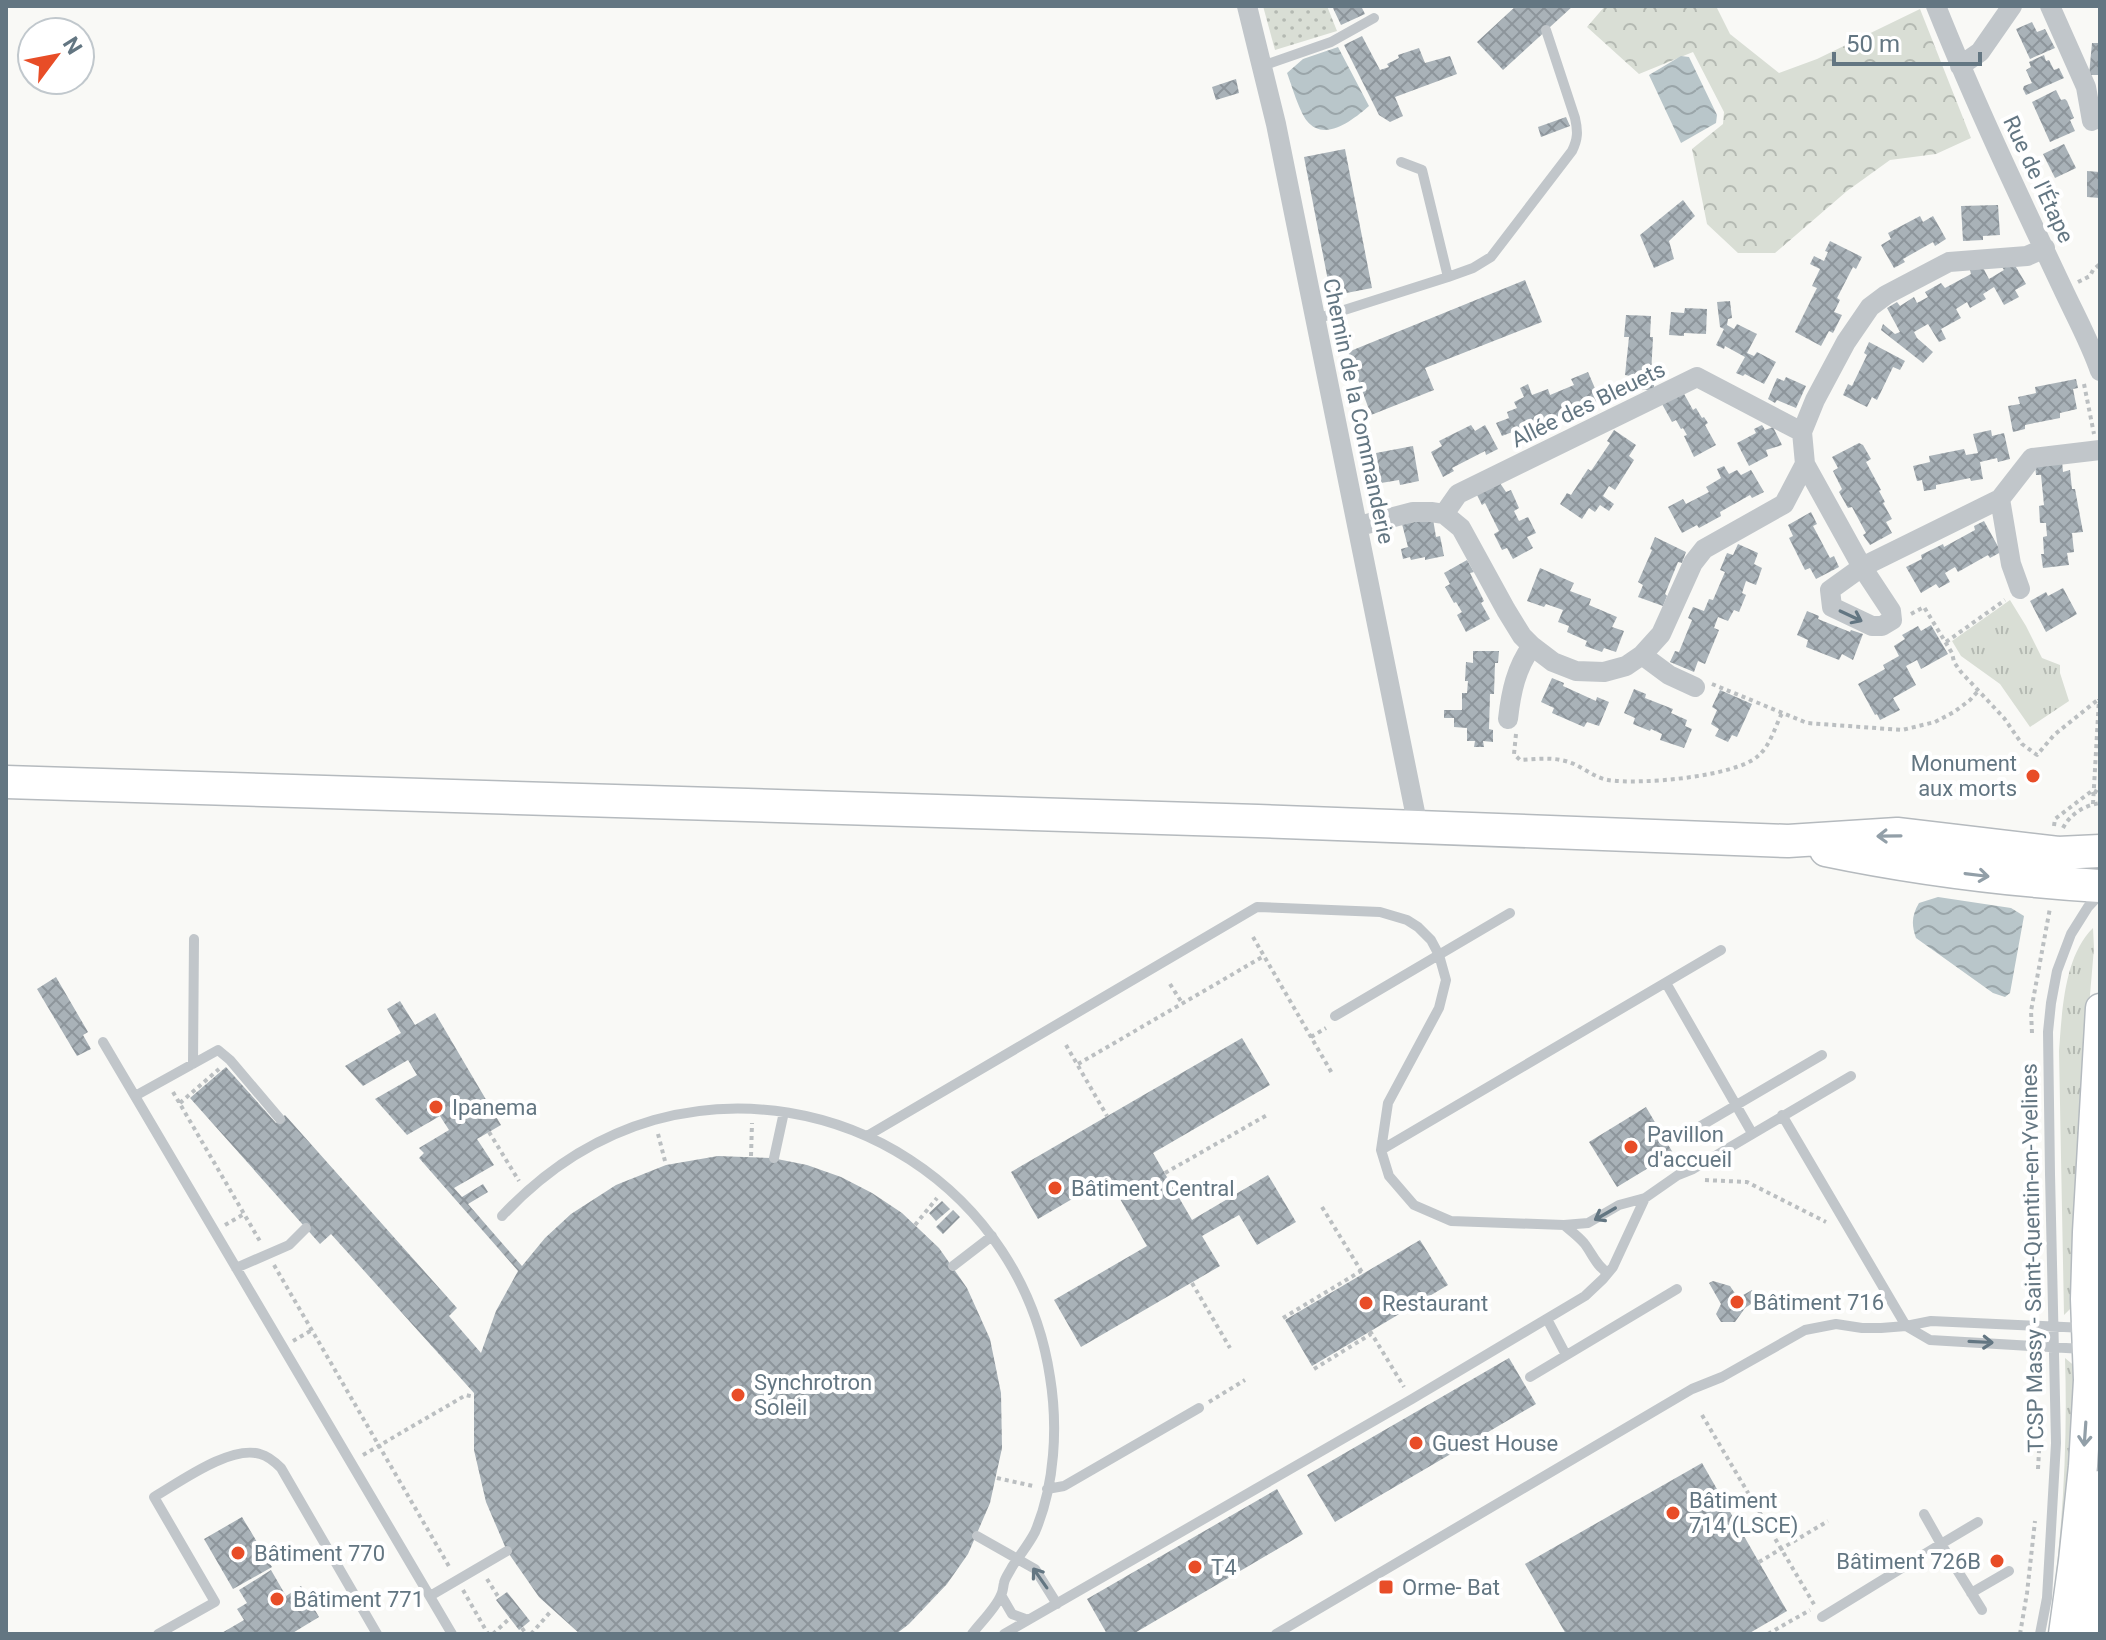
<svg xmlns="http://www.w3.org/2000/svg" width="2106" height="1640" font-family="Roboto,sans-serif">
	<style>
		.grass { fill: url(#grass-tufts) }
		.forest { fill: url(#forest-crowns) }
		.garden { fill: url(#garden-dots) }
		.water { fill: url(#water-waves) }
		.building { fill: url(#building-cross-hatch) }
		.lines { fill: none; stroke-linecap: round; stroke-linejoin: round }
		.secondary-casing { stroke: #b4babf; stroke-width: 31 }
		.primary-casing { stroke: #b5babe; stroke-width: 35 }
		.path { stroke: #bbbfc1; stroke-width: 4; stroke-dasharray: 4 4; stroke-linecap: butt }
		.lane { stroke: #c1c6ca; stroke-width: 10 }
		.street { stroke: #c1c6ca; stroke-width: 20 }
		.secondary { stroke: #fff; stroke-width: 28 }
		.primary { stroke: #fff; stroke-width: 32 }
		.oneway { stroke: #637682 }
		.oneway2 { stroke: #929fa8 }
		.poi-dot { fill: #e84d27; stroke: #fff; stroke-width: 3 }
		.labels { text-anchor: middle; stroke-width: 8; stroke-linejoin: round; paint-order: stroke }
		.street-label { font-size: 22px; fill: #637682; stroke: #fff }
		.poi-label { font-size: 22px; fill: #637682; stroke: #fff; text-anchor: start }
	</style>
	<defs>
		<pattern id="grass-tufts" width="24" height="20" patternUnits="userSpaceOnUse" patternTransform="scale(2)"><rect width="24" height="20" fill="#d9ded5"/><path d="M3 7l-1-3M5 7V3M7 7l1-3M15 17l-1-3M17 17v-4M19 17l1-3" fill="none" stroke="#b4b9b2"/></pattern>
		<pattern id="forest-crowns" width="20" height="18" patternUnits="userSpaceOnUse" patternTransform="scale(2)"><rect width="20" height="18" fill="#d9ded5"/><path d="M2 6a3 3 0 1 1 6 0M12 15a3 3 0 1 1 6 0" fill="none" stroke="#b4b9b2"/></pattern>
		<pattern id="garden-dots" width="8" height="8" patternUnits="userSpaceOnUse" patternTransform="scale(2)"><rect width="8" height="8" fill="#d9ded5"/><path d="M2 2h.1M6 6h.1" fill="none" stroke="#b4b9b2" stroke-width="1.8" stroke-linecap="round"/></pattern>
		<pattern id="water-waves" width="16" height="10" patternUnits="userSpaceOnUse" patternTransform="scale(2)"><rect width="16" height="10" fill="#b9c6ca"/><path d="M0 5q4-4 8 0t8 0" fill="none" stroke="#9aa5a9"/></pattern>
		<pattern id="building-cross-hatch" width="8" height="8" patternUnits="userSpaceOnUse" patternTransform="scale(2)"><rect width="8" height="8" fill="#a9b2b8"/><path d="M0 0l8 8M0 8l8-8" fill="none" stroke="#8d959b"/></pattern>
	</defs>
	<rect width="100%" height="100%" fill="#f9f9f6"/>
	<path class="grass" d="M2010 600 2026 626 2042 658 2060 665V673L2069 701 2030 727 2000 684 1961 656 1952 641Z
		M2093 928 2094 948 2084 1065 2074 1299 2071 1308 2064 1315 2059 1051C2062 1012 2064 956 2093 928Z
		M2065 1358 2077 1368 2056 1634H2048C2062 1542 2068 1451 2065 1358Z"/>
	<path class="forest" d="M1605 6H1716L1730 34 1779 73 1817 59 1920 9 1971 138 1936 154 1890 160 1847 191 1775 253H1738L1707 224 1692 149 1723 124 1724 112 1693 52 1639 74 1587 27Z"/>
	<path class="garden" d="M1263 6H1327L1337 31 1275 50Z"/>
	<path class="water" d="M1338 47 1369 106C1354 119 1325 143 1307 121 1299 111 1292 86 1287 73L1303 59Z
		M1681 56 1689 57 1717 115 1716 123 1681 143 1649 75Z
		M1938 897 2011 908 2024 916 2010 993 2005 997 1993 993 1916 938C1911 924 1912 915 1919 903Z"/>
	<path class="building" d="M1332 6H1361L1365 14 1341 25Z
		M1516 6H1573L1503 70 1477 42Z
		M2032 22 2037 32 2045 29 2055 48 2030 59 2016 29Z
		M1362 36 1380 70 1389 67 1387 64 1399 58 1398 55 1419 48 1425 63 1450 56 1457 74 1395 97 1403 116 1390 122 1379 115 1344 45Z
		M2092 43H2100V75H2089Z
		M2044 55 2046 61 2049 60 2054 70 2059 68 2064 78 2026 95 2023 89 2024 86 2032 83 2026 70 2031 67 2029 62Z
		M1236 79 1239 93 1216 100 1212 87Z
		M2056 90 2061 100 2065 99 2067 101 2074 118 2070 120 2075 131 2050 142 2032 102Z
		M1566 117 1570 126 1541 137 1538 127Z
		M2064 144 2076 168 2055 178 2043 154Z
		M1345 149 1372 288 1331 296 1304 157Z
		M2087 171 2100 172V198L2087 197Z
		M1683 200 1695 216 1669 241 1674 259 1654 268 1640 235Z
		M1998 205 2000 235 1983 236V240L1963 241 1961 206Z
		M1920 216 1923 222 1933 216 1946 239 1935 246 1933 242 1903 259 1905 262 1894 268 1881 245 1891 239 1888 233Z
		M1830 241 1862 257 1856 269 1853 267 1837 298 1840 300 1834 312 1842 315 1833 333 1829 331 1821 346 1795 332 1817 288 1812 286 1820 269 1810 264 1814 256 1824 261 1828 252 1825 251Z
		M2013 262 2026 284 2015 290 2019 297 2004 305 1994 287 1983 294 1986 299 1970 308 1967 302 1956 309 1961 318 1941 329 1946 339 1939 342 1928 324 1914 332 1917 338 1933 352 1923 363 1881 330 1883 324 1895 334 1900 332 1887 308 1897 302 1900 306 1914 297 1917 303 1928 297 1925 292 1941 283 1945 288 1971 274 1970 270 1981 264 1989 279 2004 270 2002 267Z
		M1525 280 1542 322 1425 368 1434 390 1371 415 1348 352Z
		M1730 301 1732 318 1728 319 1727 325 1734 329 1737 324 1757 334 1747 353 1754 356 1757 352 1776 362 1764 384 1745 374 1743 376 1736 373 1745 357 1725 346 1724 349 1716 345 1724 329 1720 327 1717 302Z
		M1685 308 1707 309 1706 334 1684 333V336L1669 335 1671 312 1684 313Z
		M1626 315 1651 316 1650 337H1653L1651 375 1654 376V390H1629L1630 376 1625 375 1629 337H1624Z
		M1869 342 1905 361 1900 370 1893 367 1877 400 1872 397 1867 407 1843 395 1848 384 1852 386 1867 355 1864 353Z
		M1588 372 1600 400 1583 406 1584 410 1561 419 1559 416 1526 429 1527 432 1517 437 1515 431 1502 436 1496 423 1509 418 1507 412 1517 408 1514 402 1524 397 1520 388 1528 384 1532 395 1548 389 1550 395 1574 385 1571 379Z
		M1786 377 1806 386 1796 408 1777 400 1775 403 1768 399 1777 378 1784 381Z
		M2076 379 2078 388 2073 389 2077 409 2060 413V418L2025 425V429L2013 432 2008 406 2020 404 2018 397 2036 393 2035 387Z
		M1683 392 1693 410 1696 408 1702 418 1704 417 1708 423 1705 425 1716 445 1694 457 1684 436 1687 435 1683 428 1681 429 1676 420 1672 422 1662 404Z
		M1471 425 1475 431 1485 425 1498 449 1486 455 1485 451 1452 468 1454 471 1443 477 1431 452 1442 446 1439 441Z
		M1762 425 1765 430 1773 427 1782 445 1766 450 1768 456 1749 466 1737 443 1756 433 1754 429Z
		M1614 430 1636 445 1629 456 1634 460 1615 490 1609 486 1603 496 1614 504 1609 511 1600 505 1595 512 1589 508 1582 519 1560 504 1567 493 1571 495 1588 469 1591 471 1610 443 1607 441Z
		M1991 430 1992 436 2004 433 2010 459 1998 462 1997 458 1980 462 1983 479 1971 481 1970 478 1936 485V489L1924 491 1922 480 1917 481 1913 466 1930 462 1929 456 1964 449 1966 455 1978 453 1973 434Z
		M1859 443 1863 445 1871 459 1866 462 1881 490 1879 491 1885 502 1883 503 1892 519 1886 522 1892 533 1870 545 1863 535 1866 533 1852 507 1848 508 1839 492 1842 489 1833 471 1838 468 1832 457Z
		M1413 446 1419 481 1400 485 1399 480 1381 483 1376 453Z
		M2062 461 2063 472 2070 470 2072 489H2075L2083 532 2072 533 2074 552 2067 553 2069 565 2043 568 2041 554H2044L2043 537 2047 536 2046 523H2040L2039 506 2044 505 2041 475H2036L2035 464Z
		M1724 466 1729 474 1737 470 1741 475 1751 470 1764 492 1752 498 1750 495 1720 512 1721 516 1699 528 1697 525 1682 533 1668 507 1683 499 1686 504 1709 492 1706 487 1721 478 1717 469Z
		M1500 483 1506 492 1511 490 1519 508 1514 511 1519 521 1528 517 1536 533 1527 537 1533 548 1513 559 1507 548 1502 550 1494 534 1499 531 1485 503 1482 505 1477 495Z
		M1811 512 1817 524 1813 526 1830 558 1834 556 1839 567 1816 579 1810 568 1805 570 1789 538 1793 536 1788 525Z
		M1433 519 1436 537 1440 536 1444 556 1425 560V557L1411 560 1410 557 1403 559 1401 549 1408 547 1402 524Z
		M1984 521 2001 552 1990 558 1988 555 1958 572 1955 567 1945 573 1950 582 1939 588 1936 584 1921 593 1906 567 1922 559 1921 555 1943 544 1944 547 1975 530 1974 526Z
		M1655 537 1686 552 1682 563 1678 562 1665 594 1667 596 1663 606 1638 597 1643 585 1638 582 1652 550 1650 549Z
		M1738 544 1758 553 1754 564 1762 568 1756 585 1746 581 1742 593 1746 595 1739 612 1734 610 1728 621 1718 617 1714 628 1719 630 1705 664 1698 661 1694 672 1670 662 1675 651 1679 652 1692 620 1688 618 1693 607 1704 611 1709 599 1713 600 1725 572 1720 570 1727 553 1733 555Z
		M1467 560 1474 572 1470 573 1484 601 1481 603 1490 619 1466 632 1457 615 1462 612 1456 602 1454 603 1445 587 1450 584 1444 573Z
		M1540 568 1574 583 1570 591 1591 599 1589 605 1617 617 1612 627 1624 631 1616 652 1604 648 1602 652 1585 646 1587 641 1567 632 1569 626 1558 622 1563 610 1546 604 1544 607 1527 601Z
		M2063 588 2077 614 2046 632 2030 601 2046 592 2048 596Z
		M1807 611 1819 616 1818 619 1850 632 1851 630 1863 634 1853 660 1842 654 1839 660 1806 647 1808 640 1797 635Z
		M1931 625 1948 654 1921 669 1917 660 1906 666 1916 685 1893 698 1900 710 1880 720 1877 714 1875 715 1858 684 1885 669 1883 665 1899 656 1894 646 1905 639 1902 635 1918 626 1921 631Z
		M1473 651H1499L1498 663H1495L1494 694H1490L1489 729 1493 730V742L1483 741 1484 747H1474L1475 741H1467V728L1454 727V718H1444V710H1462V693H1467L1468 681H1465L1466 662 1473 663Z
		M1552 678 1564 683 1563 686 1596 701 1597 697 1609 702 1599 726 1587 722 1584 727 1552 713 1554 708 1541 702Z
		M1634 689 1646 694 1645 698 1673 709 1671 713 1687 720 1685 726 1692 729 1684 748 1660 740 1662 734 1651 729 1650 731 1633 724 1635 718 1624 713Z
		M1720 690 1752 704 1737 737 1732 735 1728 742 1715 736 1719 729 1711 724 1717 710 1712 707Z
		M56 977 88 1032 83 1035 91 1049 77 1056 37 989Z
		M400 1001 415 1025 435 1013 501 1125 477 1139 494 1165 454 1188 462 1197 483 1184 488 1192 468 1204 522 1266 545 1238 571 1214 616 1185 666 1165 718 1156 772 1158 807 1165 841 1177 872 1193 902 1213 939 1248 967 1288 990 1339 1001 1393 1002 1448 990 1503 968 1554 947 1584 909 1624 896 1634H580L539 1597 507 1551 486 1502 474 1450V1393L331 1234 320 1244 190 1098 226 1067 276 1123 285 1115 457 1308 449 1316 481 1353 496 1311 518 1271 419 1158 424 1153 419 1148 449 1130 440 1116 407 1135 375 1099 417 1075 408 1060 363 1086 345 1066 401 1033 387 1009Z
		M1242 1038 1270 1085 1153 1153 1192 1220 1268 1175 1296 1222 1257 1245 1239 1215 1202 1236 1220 1266 1081 1347 1054 1300 1147 1246 1108 1178 1038 1219 1011 1172Z
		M1646 1107 1673 1153 1617 1187 1589 1142Z
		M942 1201 950 1209 936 1221 929 1213Z
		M953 1210 960 1217 943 1234 936 1227Z
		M1420 1240 1448 1285 1312 1366 1285 1320Z
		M1713 1281 1730 1286 1738 1298 1752 1290 1757 1300 1745 1308 1735 1322H1721L1716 1314 1721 1304 1709 1283Z
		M1509 1358 1536 1404 1335 1522 1307 1475Z
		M1702 1463 1787 1611 1748 1634H1566L1525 1564Z
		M1277 1489 1303 1534 1133 1634H1107L1087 1599Z
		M242 1517 272 1567 233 1589 204 1539Z
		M271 1570 286 1596 301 1586 319 1617 291 1634H220L244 1620 237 1609 247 1603 239 1590Z
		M507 1592 530 1621 519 1630 496 1600Z"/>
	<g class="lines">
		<g class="secondary-casing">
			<path id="secondary" d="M2063 1634 2073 1561 2083 1466 2088 1380 2085 1299 2087 1232 2100 1008
				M2086 1634 2093 1597 2100 1485"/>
		</g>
		<g class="primary-casing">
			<path id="primary" d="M6 782 1258 821 1788 841 1897 834 2058 853 2100 851
				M1826 850C1917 869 2008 880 2100 886"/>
		</g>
		<path class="path" d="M2078 282 2090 276 2093 270 2100 264
			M2084 384 2094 434
			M1911 614 1924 607 1952 653 1954 662 1961 672 2004 718 2022 744 2037 755 2054 735 2100 698
			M1946 642 2005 600
			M1712 684 1807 723 1902 730 1935 722 1954 712 1970 700 1978 691
			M1516 734 1514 754 1520 760C1539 759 1555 756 1574 764 1585 769 1596 778 1608 780 1639 785 1735 777 1758 756 1770 746 1775 727 1782 713
			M2093 804 2099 699
			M2054 826 2055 819 2093 790 2100 794
			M2063 828C2070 814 2085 805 2100 803
			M1253 937 1333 1075
			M1170 984 1182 1003
			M2032 1033 2031 1011 2050 908
			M1311 1037 1326 1028
			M1066 1045 1107 1116
			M1078 1064 1264 956
			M173 1092 261 1243
			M180 1103 219 1069
			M489 1132 519 1181
			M658 1134 666 1165
			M751 1156 752 1123
			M1165 1173 1267 1115
			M1705 1180 1747 1182 1826 1222
			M1322 1207 1363 1274
			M225 1225 244 1214
			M915 1225 937 1198
			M274 1265 450 1568
			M1192 1283 1230 1348
			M2035 1313V1254
			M1283 1318 1361 1271
			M1370 1331 1404 1387
			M293 1341 312 1330
			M1314 1369 1371 1334
			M1209 1402 1245 1380
			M1702 1415 1815 1606
			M363 1455 466 1395 474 1397
			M2038 1469 2040 1434
			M997 1478 1033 1486
			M1759 1562 1828 1521
			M487 1579 499 1598
			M463 1590 488 1634
			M522 1628 526 1634
			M493 1634 510 1618
			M531 1634 552 1610
			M1768 1634 1810 1610
			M2020 1634 2027 1593 2035 1521"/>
		<path class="lane" d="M1262 66 1331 42 1374 18
			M1448 277 1473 268 1491 257 1572 151C1578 139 1578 131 1575 118L1546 30
			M1316 319 1448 277 1422 170 1401 162
			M1666 983 1752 1133
			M1335 1016 1510 913
			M103 1042 452 1634
			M193 1064 194 939
			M135 1096 218 1050 230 1060 280 1119
			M1782 1115 1906 1326 1930 1340 2083 1349
			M1687 1134 1822 1055
			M867 1136 1257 907 1380 912 1407 920 1418 927 1431 940 1439 955 1446 980 1439 1008 1388 1103 1381 1150 1389 1176 1414 1205 1451 1221 1564 1225 1588 1223 1619 1205 1645 1198 1678 1175 1693 1169 1851 1076
			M1381 1150 1721 950
			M774 1158 784 1112
			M502 1216C544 1171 595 1137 654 1120 836 1070 1022 1190 1050 1377 1058 1426 1055 1485 1035 1532 1029 1544 1019 1556 1012 1567 1009 1573 1005 1578 1004 1583 1003 1587 1003 1592 1001 1595 996 1608 980 1623 972 1634
			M1564 1225C1571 1231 1578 1236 1584 1243 1592 1253 1596 1266 1608 1273
			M953 1266 992 1236
			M236 1268 289 1245 306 1228
			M1547 1319 1566 1355
			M1530 1377 1677 1289
			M1047 1489 1064 1486 1199 1408
			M1924 1514 1941 1544 1978 1522
			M977 1536 1035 1569 1057 1604
			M1971 1593 2009 1571
			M1001 1595 1012 1614 1028 1620
			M430 1596 507 1551
			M1822 1617 1941 1544 1982 1610
			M158 1634 215 1602 154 1497C180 1482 230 1445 260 1454 268 1456 275 1462 281 1468L377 1634
			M1004 1634 1412 1399 1585 1296 1603 1279 1613 1267 1645 1198
			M1276 1634 1692 1389 1722 1377 1805 1330 1836 1324 1862 1328H1881L1906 1326 1931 1321 2085 1328
			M2040 1634 2047 1598 2056 1443 2050 1174 2048 1032 2051 1003 2057 971 2071 934 2088 907 2100 894"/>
		<path class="street" d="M1247 6 1276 124 1418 827
			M1936 6C1974 101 2018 194 2062 287 2075 315 2090 342 2100 371
			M2050 6 2086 87 2092 121
			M1960 66 1980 52 2012 6
			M1805 464 1862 567 1891 611 1892 620 1882 626H1872L1832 607 1830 590 1862 567 2000 499 2032 458 2100 450
			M2000 499 2011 564 2020 589
			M1444 514 1458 494 1697 377 1802 432
			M1359 526 1413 512H1431L1444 514 1461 528 1506 610 1522 636 1532 646 1553 662 1576 671 1604 672 1626 666 1642 655 1661 634 1693 563 1704 549 1784 504 1805 464 1802 432 1815 400 1846 342 1870 307 1886 295 1949 262 2027 256 2045 248
			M1642 655 1669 675 1695 687
			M1508 719C1511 692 1516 668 1532 646"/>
		<use href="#secondary" class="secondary"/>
		<use href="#primary" class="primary"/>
	</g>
	<defs><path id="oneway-shaft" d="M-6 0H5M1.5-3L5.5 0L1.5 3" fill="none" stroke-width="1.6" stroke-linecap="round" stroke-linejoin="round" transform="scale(2)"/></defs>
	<g class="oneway">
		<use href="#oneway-shaft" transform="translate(1851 616) rotate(25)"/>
		<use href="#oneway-shaft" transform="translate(1605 1214) rotate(150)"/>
		<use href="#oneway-shaft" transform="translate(1981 1342) rotate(3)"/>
		<use href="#oneway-shaft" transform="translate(1040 1578) rotate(-125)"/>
	</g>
	<g class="oneway2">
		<use href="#oneway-shaft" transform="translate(1889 836) rotate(179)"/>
		<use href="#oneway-shaft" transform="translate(1977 875) rotate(7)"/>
		<use href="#oneway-shaft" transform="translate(2085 1434) rotate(94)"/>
	</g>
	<g class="poi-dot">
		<circle cx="2033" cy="776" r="8"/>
		<circle cx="436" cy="1107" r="8"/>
		<circle cx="1631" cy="1147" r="8"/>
		<circle cx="1055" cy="1188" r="8"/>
		<circle cx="1737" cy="1302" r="8"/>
		<circle cx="1366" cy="1303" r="8"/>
		<circle cx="738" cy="1395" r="8"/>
		<circle cx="1416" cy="1443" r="8"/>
		<circle cx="1673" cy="1513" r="8"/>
		<circle cx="238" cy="1553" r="8"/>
		<circle cx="1997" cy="1561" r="8"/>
		<circle cx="1195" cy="1567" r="8"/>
		<rect x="1378" y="1579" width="16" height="16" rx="4"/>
		<circle cx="277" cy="1599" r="8"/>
	</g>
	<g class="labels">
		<g class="street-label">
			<text transform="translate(2039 179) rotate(65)" y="8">Rue de l'Étape</text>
			<text transform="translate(1588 404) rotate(-26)" y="8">Allée des Bleuets</text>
			<text transform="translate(1359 411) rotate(78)" y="8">Chemin de la Commanderie</text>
			<text transform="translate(2032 1258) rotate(-91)" y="8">TCSP Massy - Saint-Quentin-en-Yvelines</text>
		</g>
		<g class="poi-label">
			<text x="2017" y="771" text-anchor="end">Monument<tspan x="2017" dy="25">aux morts</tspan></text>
			<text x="452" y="1115">Ipanema</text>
			<text x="1647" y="1142">Pavillon<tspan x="1647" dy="25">d'accueil</tspan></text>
			<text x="1071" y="1196">Bâtiment Central</text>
			<text x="1753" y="1310">Bâtiment 716</text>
			<text x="1382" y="1311">Restaurant</text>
			<text x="754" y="1390">Synchrotron<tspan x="754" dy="25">Soleil</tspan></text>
			<text x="1432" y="1451">Guest House</text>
			<text x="1689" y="1508">Bâtiment<tspan x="1689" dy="25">714 (LSCE)</tspan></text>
			<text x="254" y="1561">Bâtiment 770</text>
			<text x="1981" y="1569" text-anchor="end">Bâtiment 726B</text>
			<text x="1211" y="1575">T4</text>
			<text x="1402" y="1595">Orme- Bat</text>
			<text x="293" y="1607">Bâtiment 771</text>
		</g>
	</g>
	<rect width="2106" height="1640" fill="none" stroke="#637682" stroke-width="16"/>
	<g transform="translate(56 56) rotate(58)"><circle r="38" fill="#ffffff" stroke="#c1c8cd" stroke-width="2"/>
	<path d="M0-6L14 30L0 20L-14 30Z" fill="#e84d27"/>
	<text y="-12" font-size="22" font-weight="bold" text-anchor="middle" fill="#637682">N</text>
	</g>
	<path d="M1834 52v12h146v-12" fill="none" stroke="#637682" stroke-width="4"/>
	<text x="1846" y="52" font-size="24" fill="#637682" stroke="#ffffff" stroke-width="6" paint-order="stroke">50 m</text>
</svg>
